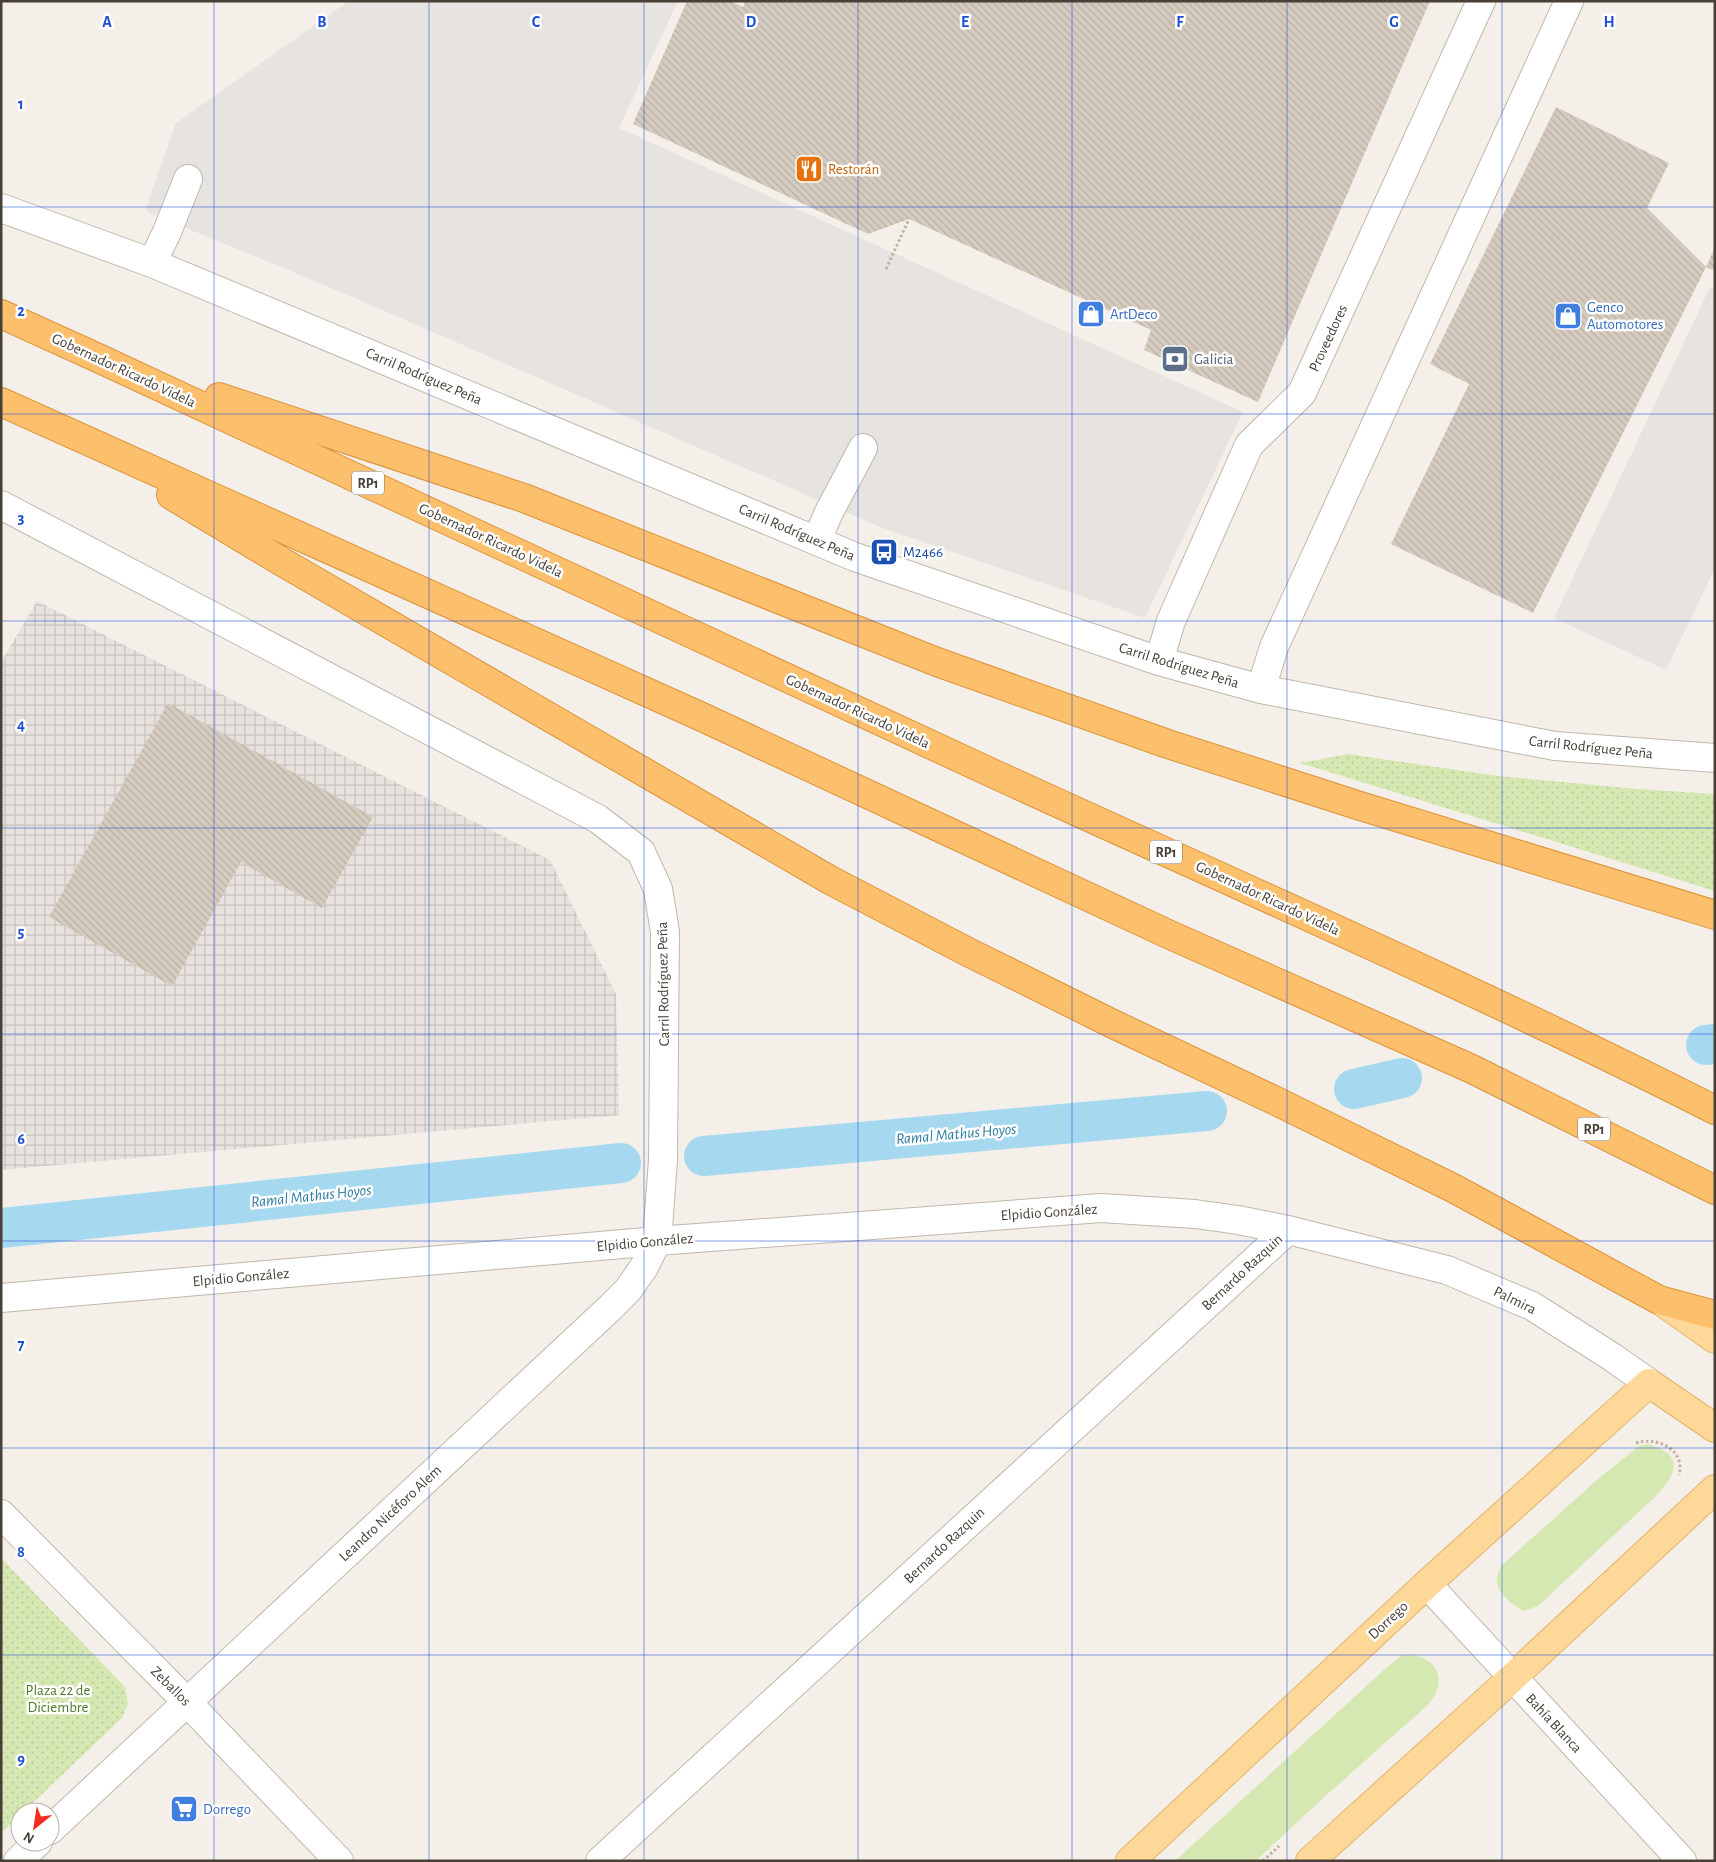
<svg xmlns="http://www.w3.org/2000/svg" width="1716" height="1862" font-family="'Alegreya Sans',sans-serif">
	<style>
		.industrial { fill: url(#industrial-grid) }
		.green { fill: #d5e8b2 }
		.park { fill: url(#park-dots) }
		.parking { fill: #e6e3e1 }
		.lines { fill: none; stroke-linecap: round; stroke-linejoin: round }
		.canal { stroke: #a6d9f0; stroke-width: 40 }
		.building { fill: url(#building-back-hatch) }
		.minor-casing { stroke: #c0b7ac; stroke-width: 30 }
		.major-casing { stroke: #e3b368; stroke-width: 30 }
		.highway-casing { stroke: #dc933b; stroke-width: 30 }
		.path { stroke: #c2b19d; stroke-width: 3; stroke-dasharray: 2.5 2.5; stroke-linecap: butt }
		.minor { stroke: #fff; stroke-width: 28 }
		.major { stroke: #fdd899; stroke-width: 28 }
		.highway { stroke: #fcbf6c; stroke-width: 28 }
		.grid { fill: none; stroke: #1d4ed8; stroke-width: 1; stroke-opacity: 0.55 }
		.labels { text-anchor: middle; stroke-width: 5; stroke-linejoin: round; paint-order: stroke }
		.shield { fill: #fff; stroke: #7f7973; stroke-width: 1 }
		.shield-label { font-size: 14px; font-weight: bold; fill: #484037 }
		.food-label { font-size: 15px; fill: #c56008; stroke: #fff; text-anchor: start }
		.shop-label { font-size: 15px; fill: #366cbe; stroke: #fff; text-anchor: start }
		.street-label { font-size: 15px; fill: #484037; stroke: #fff }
		.service-label { font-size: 15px; fill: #4e5e75; stroke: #fff; text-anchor: start }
		.transit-label { font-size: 15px; fill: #164399; stroke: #fff; text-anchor: start }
		.park-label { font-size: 15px; fill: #507a2a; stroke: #fff }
		.water-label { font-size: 16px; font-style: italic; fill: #2e7ca4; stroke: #fff }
		.grid-label { font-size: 16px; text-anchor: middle; font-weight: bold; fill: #1d4ed8; stroke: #fff; stroke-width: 5; stroke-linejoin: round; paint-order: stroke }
	</style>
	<defs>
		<pattern id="industrial-grid" width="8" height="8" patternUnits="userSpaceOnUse" patternTransform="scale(1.25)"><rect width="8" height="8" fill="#e7e2de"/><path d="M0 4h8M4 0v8" fill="none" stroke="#c8c3bf"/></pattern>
		<pattern id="park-dots" width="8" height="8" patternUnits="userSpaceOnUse" patternTransform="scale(1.25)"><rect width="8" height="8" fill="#d5e8b2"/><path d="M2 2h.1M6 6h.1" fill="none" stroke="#b8c89a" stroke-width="1.8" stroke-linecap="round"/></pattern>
		<pattern id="building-back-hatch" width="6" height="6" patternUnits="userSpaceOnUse" patternTransform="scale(1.25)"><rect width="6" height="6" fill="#d6cbbf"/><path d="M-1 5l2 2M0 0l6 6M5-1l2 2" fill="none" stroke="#b9afa5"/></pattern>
	</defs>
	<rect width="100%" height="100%" fill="#f4f0e9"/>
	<path class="industrial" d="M37 601 550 860 616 994 619 1115 1 1170V662Z"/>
	<path class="green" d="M1648 1444C1684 1455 1678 1471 1657 1495L1538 1606 1524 1611C1513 1606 1495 1592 1497 1578 1497 1574 1500 1570 1501 1566L1598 1479 1639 1446Z
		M1403 1655C1435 1654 1450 1677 1429 1704L1322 1799 1256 1861H1175L1386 1668Z"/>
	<path class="park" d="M1348 754 1498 776 1638 789 1715 794V891L1300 763Z
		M1 1558 125 1687 128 1704 122 1718 23 1812H20V1815L1 1833Z"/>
	<path class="parking" d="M349 1H678L619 128 1243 412 1145 618 880 527 341 292 145 211 176 123Z
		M1710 287 1715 289V568L1666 670 1554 618Z"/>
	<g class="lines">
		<path class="canal" d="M1706 1045 1715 1044
			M1354 1089 1402 1078
			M704 1156 1207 1111
			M1 1228 621 1163"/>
	</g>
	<path class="building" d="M687 1H730L743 7 745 1H1430L1258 402 1144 350 1151 330 909 219 868 234 633 124Z
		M1556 107 1669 163 1647 208 1706 267 1533 613 1391 544 1469 384 1430 364Z
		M1715 247V271L1706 267Z
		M168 703 373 817 322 908 241 862 172 986 49 917Z"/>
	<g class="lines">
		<g class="minor-casing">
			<path id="minor" d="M1 208 152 263 855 557 1159 661 1261 689 1555 746 1715 758
				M152 263 167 232 188 179
				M1 505 598 819 641 852 658 889 665 932 663 1160 657 1241 644 1267 628 1290 611 1307 50 1830
				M817 540 829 512 863 448
				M1159 661 1171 621 1249 445 1302 393 1481 1
				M1261 689 1274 647 1569 1
				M1 1298 657 1241 1101 1208 1195 1214 1238 1220 1288 1230 1447 1270 1532 1306 1612 1357 1649 1383
				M1 1514 187 1702 339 1861
				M1427 1584 1682 1861
				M18 1861 38 1842
				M600 1861 1288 1230"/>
		</g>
		<g class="major-casing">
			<path id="major" d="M1664 1303 1715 1339
				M1130 1861 1427 1584 1649 1383 1715 1428
				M1310 1861 1512 1678 1715 1489"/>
		</g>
		<g class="highway-casing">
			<path id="highway" d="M1 314 98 358C396 496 694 636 992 773 1234 884 1478 990 1715 1110
				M219 397 524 498 937 662 1165 743 1357 805 1715 915
				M1 402 702 717 1168 934 1472 1069 1715 1190
				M171 495 284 563 830 880 968 952 1113 1024 1276 1101 1453 1188 1659 1300 1715 1315"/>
		</g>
		<path class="path" d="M886 269 909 219
			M1636 1443C1657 1436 1686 1450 1679 1475
			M1263 1861 1279 1846"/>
		<use href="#minor" class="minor"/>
		<use href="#major" class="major"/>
		<use href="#highway" class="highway"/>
	</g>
	<path class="grid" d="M214 1V1861M429 1V1861M644 1V1861M858 1V1861M1072 1V1861M1287 1V1861M1502 1V1861M1 207H1715M1 414H1715M1 621H1715M1 828H1715M1 1034H1715M1 1241H1715M1 1448H1715M1 1655H1715"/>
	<defs>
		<g id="restaurant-square" transform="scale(1.4375)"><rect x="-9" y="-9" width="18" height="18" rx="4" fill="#e8710a" stroke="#fff"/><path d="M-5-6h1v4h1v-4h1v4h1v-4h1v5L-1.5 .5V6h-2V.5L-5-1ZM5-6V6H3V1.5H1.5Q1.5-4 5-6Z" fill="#fff"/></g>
		<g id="shop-square" transform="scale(1.4375)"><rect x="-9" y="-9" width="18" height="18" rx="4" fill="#3f7fe0" stroke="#fff"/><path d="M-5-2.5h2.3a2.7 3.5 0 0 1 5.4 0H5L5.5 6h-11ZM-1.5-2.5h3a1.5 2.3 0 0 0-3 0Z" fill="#fff"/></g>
		<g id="bank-square" transform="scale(1.4375)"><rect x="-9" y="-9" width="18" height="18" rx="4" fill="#5c6f8a" stroke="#fff"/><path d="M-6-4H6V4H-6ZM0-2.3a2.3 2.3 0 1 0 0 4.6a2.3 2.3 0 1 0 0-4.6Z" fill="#fff"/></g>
		<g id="bus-square" transform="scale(1.4375)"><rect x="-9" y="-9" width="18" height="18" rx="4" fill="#1a4fb4" stroke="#fff"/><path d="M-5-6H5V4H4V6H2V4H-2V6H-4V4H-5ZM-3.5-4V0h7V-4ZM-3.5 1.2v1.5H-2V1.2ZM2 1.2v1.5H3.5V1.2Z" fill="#fff"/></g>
		<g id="supermarket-square" transform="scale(1.4375)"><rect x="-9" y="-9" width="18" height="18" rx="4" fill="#3f7fe0" stroke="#fff"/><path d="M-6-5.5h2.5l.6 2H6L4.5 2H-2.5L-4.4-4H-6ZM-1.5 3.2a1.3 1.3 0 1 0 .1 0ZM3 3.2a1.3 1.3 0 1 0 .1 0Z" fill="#fff"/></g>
	</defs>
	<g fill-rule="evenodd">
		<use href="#restaurant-square" x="809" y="169"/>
		<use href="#shop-square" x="1091" y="314"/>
		<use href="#shop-square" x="1568" y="316"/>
		<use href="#bank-square" x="1175" y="359"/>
		<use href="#bus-square" x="884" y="552"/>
		<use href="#supermarket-square" x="184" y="1809"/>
	</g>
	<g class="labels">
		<g class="shield">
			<rect x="352" y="471.5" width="32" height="23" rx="4"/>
			<rect x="1150" y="840.5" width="32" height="23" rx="4"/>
			<rect x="1578" y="1117.5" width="32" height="23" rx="4"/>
		</g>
		<g class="shield-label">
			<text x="368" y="488">RP1</text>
			<text x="1166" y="857">RP1</text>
			<text x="1594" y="1134">RP1</text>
		</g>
		<g class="food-label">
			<text x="828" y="174">Restorán</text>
		</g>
		<g class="shop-label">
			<text x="1587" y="312">Genco<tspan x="1587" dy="17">Automotores</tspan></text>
			<text x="1110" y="319">ArtDeco</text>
			<text x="203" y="1814">Dorrego</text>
		</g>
		<g class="street-label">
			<text transform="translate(1328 338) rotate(-65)" y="5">Proveedores</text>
			<text transform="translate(124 370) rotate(25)" y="5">Gobernador Ricardo Videla</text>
			<text transform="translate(424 376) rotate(23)" y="5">Carril Rodríguez Peña</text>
			<text transform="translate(797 532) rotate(23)" y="5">Carril Rodríguez Peña</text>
			<text transform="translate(491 540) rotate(25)" y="5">Gobernador Ricardo Videla</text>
			<text transform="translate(1179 665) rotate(17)" y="5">Carril Rodríguez Peña</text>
			<text transform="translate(858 711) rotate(25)" y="5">Gobernador Ricardo Videla</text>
			<text transform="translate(1591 747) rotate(6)" y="5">Carril Rodríguez Peña</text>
			<text transform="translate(1268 898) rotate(25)" y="5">Gobernador Ricardo Videla</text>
			<text transform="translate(663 984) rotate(-91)" y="5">Carril Rodríguez Peña</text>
			<text transform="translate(1049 1212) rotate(-4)" y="5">Elpidio González</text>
			<text transform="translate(645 1242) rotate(-5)" y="5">Elpidio González</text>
			<text transform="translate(1242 1272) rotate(-43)" y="5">Bernardo Razquin</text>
			<text transform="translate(241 1277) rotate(-5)" y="5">Elpidio González</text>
			<text transform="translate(1515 1300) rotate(26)" y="5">Palmira</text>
			<text transform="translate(390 1513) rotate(-43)" y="5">Leandro Nicéforo Alem</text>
			<text transform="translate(944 1545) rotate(-43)" y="5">Bernardo Razquin</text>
			<text transform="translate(1388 1620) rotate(-43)" y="5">Dorrego</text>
			<text transform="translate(171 1686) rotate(45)" y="5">Zeballos</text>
			<text transform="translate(1554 1723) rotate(47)" y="5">Bahía Blanca</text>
		</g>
		<g class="service-label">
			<text x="1194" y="364">Galicia</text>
		</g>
		<g class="transit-label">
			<text x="903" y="557">M2466</text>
		</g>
		<g class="park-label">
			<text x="58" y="1695">Plaza 22 de<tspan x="58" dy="17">Diciembre</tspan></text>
		</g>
		<g class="water-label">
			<text transform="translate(956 1133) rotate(-5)" y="6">Ramal Mathus Hoyos</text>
			<text transform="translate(311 1195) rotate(-6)" y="6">Ramal Mathus Hoyos</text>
		</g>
	</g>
	<g class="grid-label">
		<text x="107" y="27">A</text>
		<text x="322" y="27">B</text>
		<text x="536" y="27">C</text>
		<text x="751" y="27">D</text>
		<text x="965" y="27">E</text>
		<text x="1180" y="27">F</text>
		<text x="1394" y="27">G</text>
		<text x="1609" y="27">H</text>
		<text x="21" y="109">1</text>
		<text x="21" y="316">2</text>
		<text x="21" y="523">3</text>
		<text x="21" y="730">4</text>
		<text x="21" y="937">5</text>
		<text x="21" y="1144">6</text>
		<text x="21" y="1350">7</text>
		<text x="21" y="1557">8</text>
		<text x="21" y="1764">9</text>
	</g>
	<rect width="1716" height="1862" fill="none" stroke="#484037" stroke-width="5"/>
	<g transform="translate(35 1827) rotate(210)"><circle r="24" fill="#ffffff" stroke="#b6b3af"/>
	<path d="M0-4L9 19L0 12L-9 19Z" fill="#f82a1d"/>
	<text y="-8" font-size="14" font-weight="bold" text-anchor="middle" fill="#484037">N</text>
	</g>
</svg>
